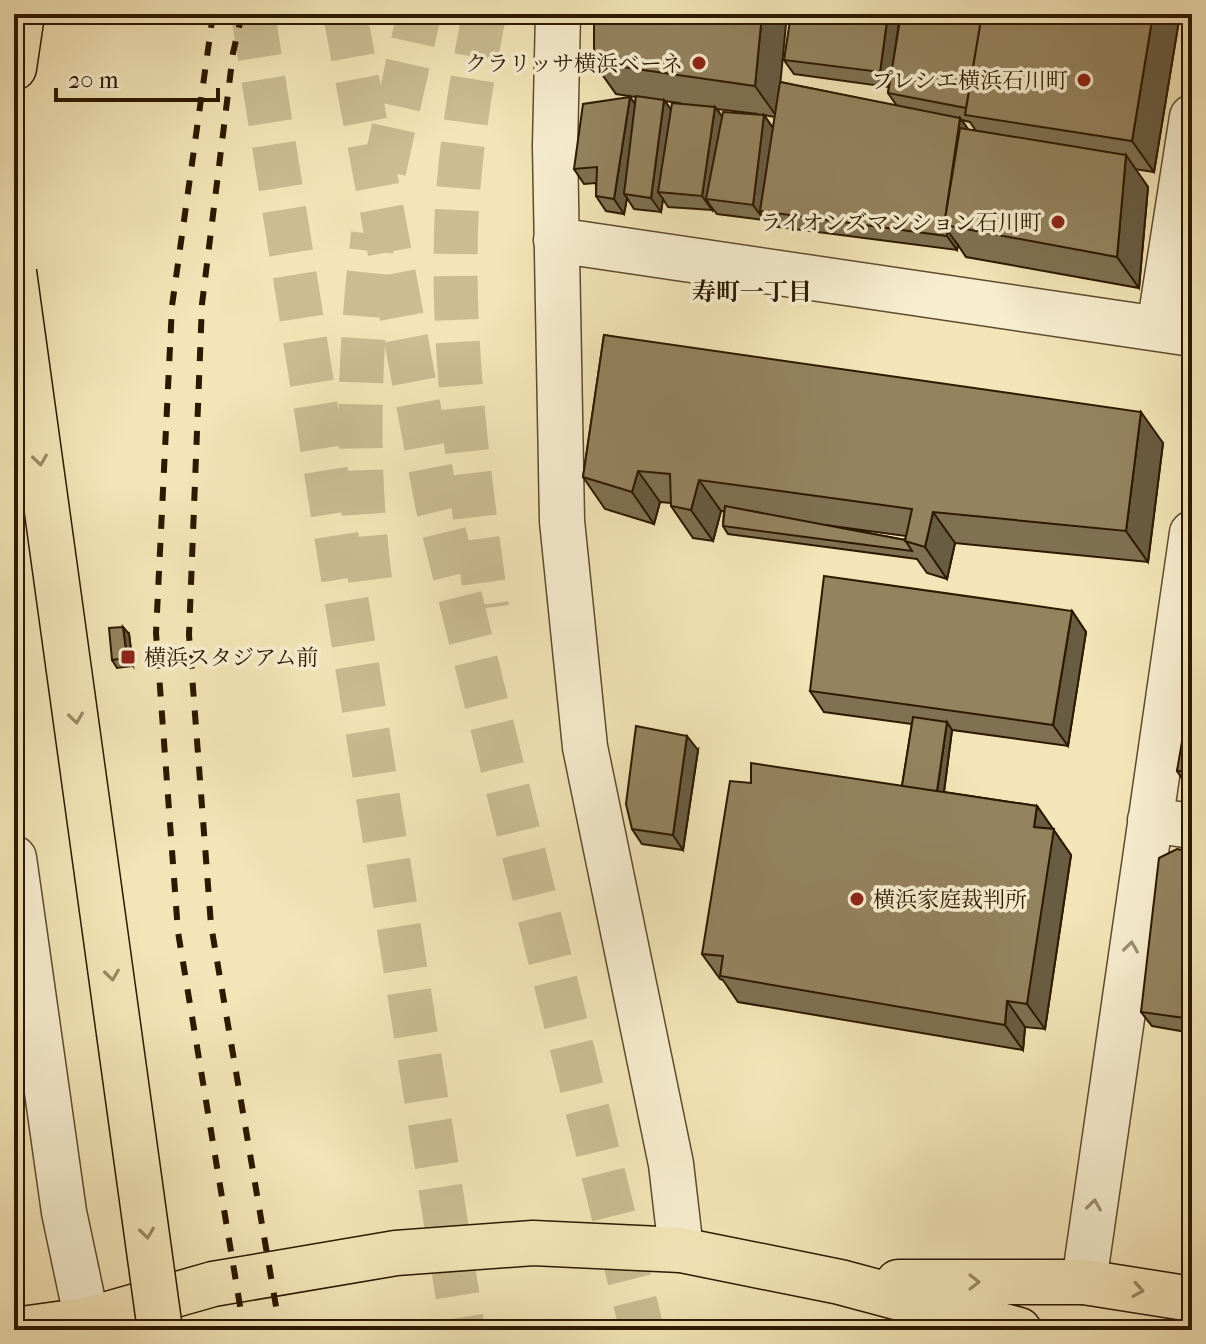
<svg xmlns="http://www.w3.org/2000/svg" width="1206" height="1344" font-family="'IM FELL French Canon','Noto Serif JP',serif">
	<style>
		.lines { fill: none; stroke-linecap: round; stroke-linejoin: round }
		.highway-tunnel { stroke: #cbbc92; stroke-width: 44; stroke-dasharray: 44 22; stroke-linecap: butt }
		.minor-casing { stroke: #5e4b2e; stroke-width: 47 }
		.major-casing { stroke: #2d1800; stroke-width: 47 }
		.highway-casing { stroke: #2d1800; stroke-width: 47 }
		.minor { stroke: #f7eed0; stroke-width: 44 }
		.major { stroke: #f3e5b7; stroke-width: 44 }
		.highway { stroke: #f3e5b7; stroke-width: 44 }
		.rail { stroke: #2d1800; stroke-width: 6; stroke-dasharray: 14 14; stroke-linecap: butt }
		.highway-bridge-casing { stroke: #2d1800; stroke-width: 47; stroke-linecap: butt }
		.highway-bridge { stroke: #f3e5b7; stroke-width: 44 }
		.wall { fill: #7f7152; stroke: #2d1800; stroke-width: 2; fill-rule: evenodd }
		.shaded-wall { fill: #685c42; stroke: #2d1800; stroke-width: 2 }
		.building { fill: #94835f; stroke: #2d1800; stroke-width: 2 }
		.oneway { stroke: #9a8965 }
		.oneway2 { stroke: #9c8e72 }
		.poi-dot { fill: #8f2418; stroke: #f7eed0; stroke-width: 3 }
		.labels { text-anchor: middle; stroke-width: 7; stroke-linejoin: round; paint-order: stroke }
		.poi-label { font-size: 22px; fill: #2d1800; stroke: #f7eed0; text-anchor: end }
		.neighbourhood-label { font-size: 24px; font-weight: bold; fill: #2d1800; stroke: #f7eed0 }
	</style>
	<rect width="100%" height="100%" fill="#f3e5b7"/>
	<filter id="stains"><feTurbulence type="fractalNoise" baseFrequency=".0025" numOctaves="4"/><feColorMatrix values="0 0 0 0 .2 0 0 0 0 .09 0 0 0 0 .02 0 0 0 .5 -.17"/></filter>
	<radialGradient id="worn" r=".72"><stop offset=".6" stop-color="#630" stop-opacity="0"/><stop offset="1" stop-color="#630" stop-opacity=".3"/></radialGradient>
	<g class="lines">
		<path class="highway-tunnel" d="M253 14 463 1330
			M345 14 437 504 642 1330
			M484 14C472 78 461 142 457 207 450 340 469 476 487 608
			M384 171 419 14
			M370 580C355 461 359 353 373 234"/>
		<g class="minor-casing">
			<path id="minor" d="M558 14 555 146 562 521 585 747 671 1164 681 1250
				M556 240 1192 334
				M1159 328 1192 117
				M1150 820 1192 826
				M14 858 64 1212 89 1330
				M1084 1282 1192 533"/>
		</g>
		<g class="major-casing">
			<path id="major" d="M898 1282H1084L1192 1299
				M14 1330 87 1320 213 1284 396 1253 533 1243 681 1250 840 1282 1019 1330"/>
		</g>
		<g class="highway-casing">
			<path id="highway" d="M14 68 22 14
				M87 1320 115 1330"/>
		</g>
		<use href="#minor" class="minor"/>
		<use href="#major" class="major"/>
		<use href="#highway" class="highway"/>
		<path class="rail" d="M213 14 172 306 156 633 178 932 244 1330
			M242 14 233 53 202 304 189 635 211 925 280 1330"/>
		<g class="highway-bridge-casing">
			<path id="highway-bridge" d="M14 272 160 1330"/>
		</g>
		<use href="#highway-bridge" class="highway-bridge"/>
	</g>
	<path class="wall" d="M1180 14 1154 172 1135 169 1148 187 1139 288 966 257 958 245 957 250 771 226 764 216V220L717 214 712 208V210L668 207 663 199 661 212 634 209 627 198 624 214 606 211 596 196V183L584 184 574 169 630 97 635 104 636 97 616 94 594 63 780 82 897 106 888 93 889 87 794 74 784 60 895 52ZM665 101 679 103 671 110ZM717 109 758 114 722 117ZM764 115 775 117 773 128ZM962 120 970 122 976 131 968 130Z
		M604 335 1163 443 1148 562 955 543 947 579 927 573 917 559 728 534 723 526 724 511H721L713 541 693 538 671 506V503L660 502 654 524 605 509 583 477ZM825 525 906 536 905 540Z
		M1072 611 1086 632 1068 746 952 730 944 792 1037 806 1071 855 1045 1029 1025 1027 1023 1050 738 1002 723 980 720 979 702 954 751 783 902 786 912 724 824 712 810 691Z
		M129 634 133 666 117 668 112 660Z
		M1192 712V786H1187L1177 771Z
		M698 750 683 850 642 844 632 829Z
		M1192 852V1033L1152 1026 1141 1012Z"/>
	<path class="shaded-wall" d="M762 14H787L777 117 755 86Z
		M888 14H900L890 87 880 72Z
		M1153 14H1180L1154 172 1132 141Z
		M630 97 640 111 624 194 627 198 624 214 614 199Z
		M664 100 675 115 658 192 663 199 661 212 651 198Z
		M715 107 726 122 706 199 712 208V210L702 196Z
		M764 115 774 130 760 211 764 216V220L753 205Z
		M960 118 971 133 948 226Z
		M1126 155 1148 187 1139 288 1117 257Z
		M947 230 958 245 957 250 947 236Z
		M1141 412 1163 443 1148 562 1126 531Z
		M638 471 660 502 654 524 632 492Z
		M699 480 721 511 713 541 691 510Z
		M933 512 955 543 947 579 925 547Z
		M1072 611 1086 632 1068 746 1053 725Z
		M123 627 129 634 133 666 127 658Z
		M947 722 952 730 941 814 935 806Z
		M687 736 698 750 683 850 673 835Z
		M1037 806 1071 855 1045 1029 1027 1004 1034 827Z
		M1007 1001 1025 1027 1023 1050 1005 1025Z"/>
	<path class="building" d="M594 14H762L755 86 594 63Z
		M791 14H888L880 72 784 60Z
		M901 14H982L966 108 888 93Z
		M982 14H1153L1132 141 965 115Z
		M780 82 960 118 944 225 947 230V236L760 211Z
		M636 96 664 100 651 198 624 194Z
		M630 97 614 199 596 196 597 167 574 169 583 104Z
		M672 103 715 107 702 196 658 192Z
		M723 112 764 115 753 205 706 199Z
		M960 128 1126 155 1117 257 944 225Z
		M604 335 1141 412 1126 531 933 512 925 547 905 541 912 509 699 480 691 510 671 506 670 474 638 471 632 492 583 477Z
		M725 506 905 540 912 551 723 526Z
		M824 576 1072 611 1053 725 810 691Z
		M123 627 127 658 112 660 109 628Z
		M1187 712H1192V771H1177Z
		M913 717 947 722 937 791 902 786Z
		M636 726 687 736 673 835 632 829 626 804Z
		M751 763 1037 806 1034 827 1054 829 1027 1004 1007 1001 1005 1025 720 976 723 956 702 954 730 781 751 783Z
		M1177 849 1192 852V1019L1141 1012 1159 858Z"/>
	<defs><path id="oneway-chevron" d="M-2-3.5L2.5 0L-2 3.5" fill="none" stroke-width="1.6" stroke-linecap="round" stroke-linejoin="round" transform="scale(2)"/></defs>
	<g class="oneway">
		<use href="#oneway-chevron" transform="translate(40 460) rotate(82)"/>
		<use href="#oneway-chevron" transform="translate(76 718) rotate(82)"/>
		<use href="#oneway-chevron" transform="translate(112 975) rotate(82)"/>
		<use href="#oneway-chevron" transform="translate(147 1233) rotate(82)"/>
		<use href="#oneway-chevron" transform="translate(974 1282)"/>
		<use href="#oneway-chevron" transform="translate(1138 1290) rotate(9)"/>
	</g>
	<g class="oneway2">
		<use href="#oneway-chevron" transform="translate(1131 947) rotate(-82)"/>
		<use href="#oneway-chevron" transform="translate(1094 1205) rotate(-82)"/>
	</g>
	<g class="poi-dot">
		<circle cx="699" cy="63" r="8"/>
		<circle cx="1084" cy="80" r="8"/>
		<circle cx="1058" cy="222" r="8"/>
		<rect x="120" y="649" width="16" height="16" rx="4"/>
		<circle cx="857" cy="899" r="8"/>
	</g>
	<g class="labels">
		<g class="poi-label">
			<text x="683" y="71">クラリッサ横浜ベーネ</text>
			<text x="1068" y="88">プレシエ横浜石川町</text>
			<text x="1042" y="230">ライオンズマンション石川町</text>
			<text x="144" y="665" text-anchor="start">横浜スタジアム前</text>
			<text x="873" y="907" text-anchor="start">横浜家庭裁判所</text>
		</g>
		<g class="neighbourhood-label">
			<text x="752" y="300">寿町一丁目</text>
		</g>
	</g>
	<rect width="1206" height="1344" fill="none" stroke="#f3e5b7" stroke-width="48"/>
	<rect x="16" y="16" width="1174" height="1312" fill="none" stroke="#2d1800" stroke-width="4"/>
	<rect x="24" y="24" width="1158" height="1296" fill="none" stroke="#2d1800" stroke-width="2"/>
	<path d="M56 88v12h162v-12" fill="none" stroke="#2d1800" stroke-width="4"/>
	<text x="68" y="88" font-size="24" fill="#2d1800" stroke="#f7eed0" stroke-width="6" paint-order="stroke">20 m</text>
	<rect width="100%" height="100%" filter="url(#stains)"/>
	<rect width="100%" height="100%" fill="url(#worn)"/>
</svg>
